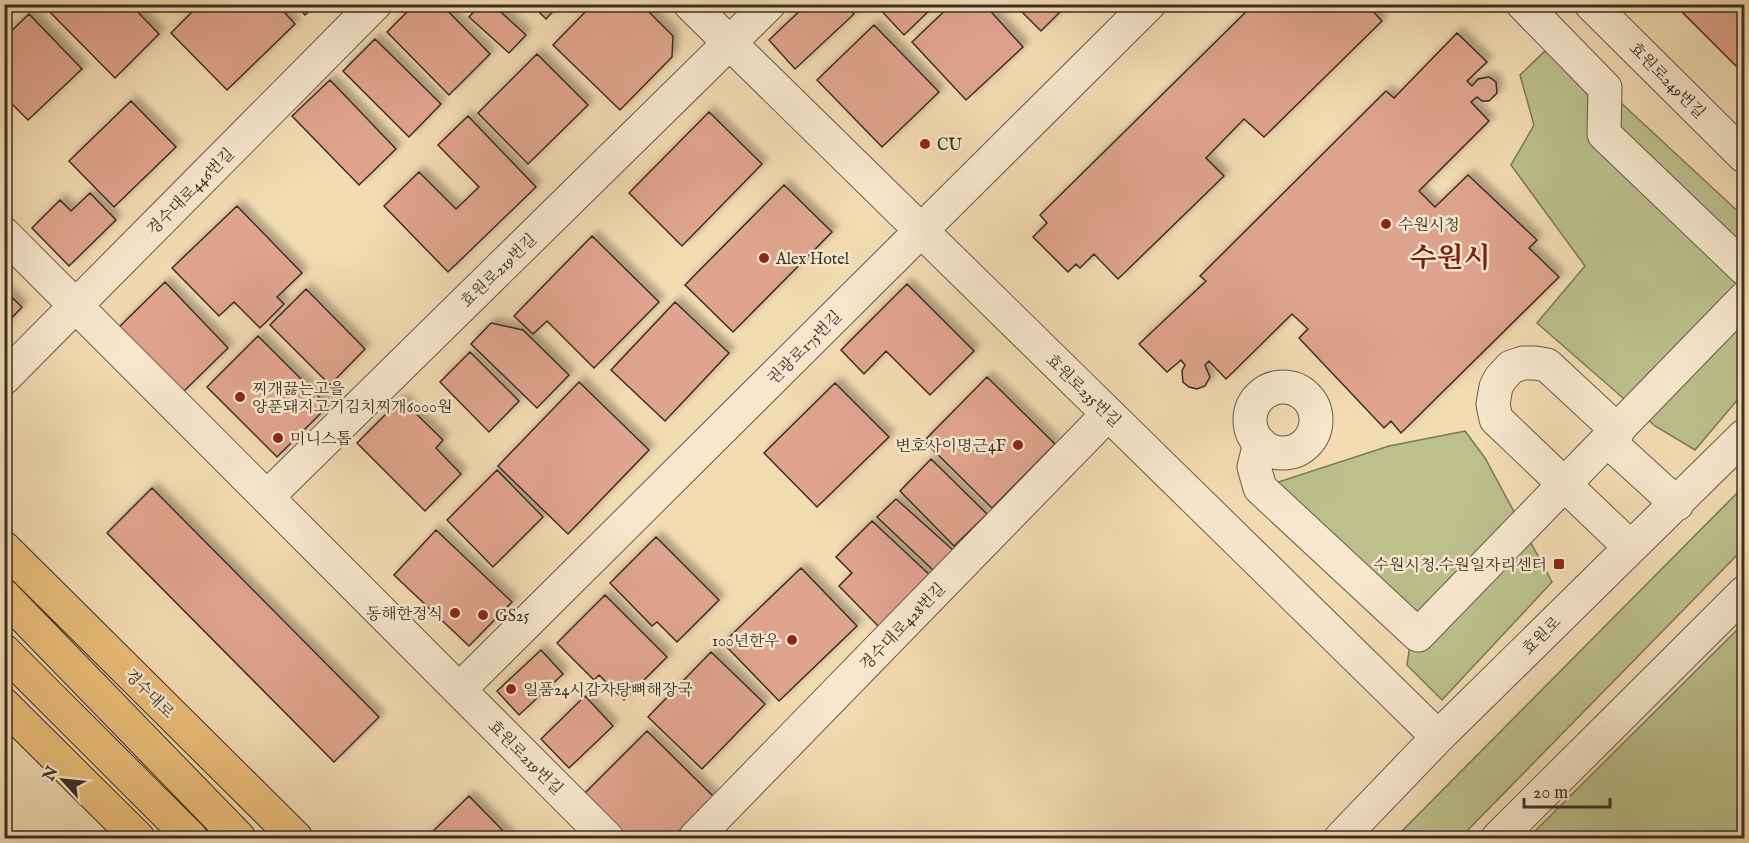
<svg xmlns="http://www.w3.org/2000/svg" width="1749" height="843" font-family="'IM FELL English','Noto Serif KR',serif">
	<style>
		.green { fill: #bbc08c; stroke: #7b785a; stroke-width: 1.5 }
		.building { fill: #dfa48d; stroke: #3b2f27; stroke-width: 1.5; filter: url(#shadow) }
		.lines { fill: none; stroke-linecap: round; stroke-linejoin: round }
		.minor-casing { stroke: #695a4a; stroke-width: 35 }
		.major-casing { stroke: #3b2f27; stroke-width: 35 }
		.minor { stroke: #f7e8cd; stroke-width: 33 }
		.major { stroke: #eabe79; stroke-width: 33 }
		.poi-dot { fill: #8f2418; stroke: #f7e8cd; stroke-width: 2 }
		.labels { text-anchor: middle; stroke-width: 5; stroke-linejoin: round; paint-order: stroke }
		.street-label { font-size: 16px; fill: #3b2f27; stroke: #f7e8cd }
		.poi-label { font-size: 16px; fill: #3b2f27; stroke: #f7e8cd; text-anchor: start }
		.town-label { font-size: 28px; font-weight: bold; fill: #7a1f14; stroke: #f7e8cd }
	</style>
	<defs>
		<filter id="shadow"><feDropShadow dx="5.5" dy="-5.5" stdDeviation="3" flood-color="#0004"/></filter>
	</defs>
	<rect width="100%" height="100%" fill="#f3dbb2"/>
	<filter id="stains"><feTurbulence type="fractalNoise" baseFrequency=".00333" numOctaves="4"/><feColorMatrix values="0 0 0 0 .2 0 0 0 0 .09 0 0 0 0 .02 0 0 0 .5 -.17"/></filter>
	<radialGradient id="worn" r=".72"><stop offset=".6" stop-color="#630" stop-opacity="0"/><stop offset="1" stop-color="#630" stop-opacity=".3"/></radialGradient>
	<path class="green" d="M1545 51 1605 88 1744 217V392L1695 450 1655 426 1537 323 1585 266 1511 165 1534 125 1520 75Z
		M1465 431 1485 458 1552 582 1442 700 1407 665 1412 630 1260 488 1389 446Z
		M1744 486V548L1460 838H1395Z
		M1744 623V838H1528Z"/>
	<path class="building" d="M42 4H130L159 34 115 78Z
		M200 4H277L295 24 227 90 171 33Z
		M295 4H317L305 15Z
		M415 4H441L490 54 449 95 387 32Z
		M473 4H492L526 35 509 53 469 17 477 8Z
		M531 4H560L546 19Z
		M593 4H641L673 36 672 57 620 110 553 45Z
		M807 4H844L854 14 795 69 769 40Z
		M875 4H936L904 35Z
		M952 4H984L1023 47 966 100 912 42Z
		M1014 4H1068L1041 31Z
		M1254 4H1366L1382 21 1264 137 1244 119 1206 158 1224 176 1118 279 1094 254 1080 268 1076 264 1068 272 1033 237 1047 223 1040 215Z
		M1674 4H1744V74Z
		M29 14 82 69 28 120 4 96V38Z
		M874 25 939 92 882 147 817 80Z
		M1457 33 1487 62 1467 81 1472 86 1478 79 1489 77 1496 82 1497 93 1489 101H1482L1477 97 1471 102 1489 121 1419 191 1435 207 1468 175 1537 240 1529 248 1559 277 1401 433 1391 421 1384 428 1299 338 1308 329 1292 314 1226 379 1209 361 1205 365 1210 377 1205 386 1197 389 1189 387 1183 382 1182 371 1185 365 1181 360 1167 372 1139 344 1206 281 1200 276 1386 91 1394 98Z
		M375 39 441 104 409 137 343 71Z
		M537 54 588 105 528 164 478 113Z
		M330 80 396 149 359 185 292 116Z
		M131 101 176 147 114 207 69 161Z
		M709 112 762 164 682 246 629 193Z
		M468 116 536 187 448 272 384 206 419 172 456 209 479 187 438 145Z
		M784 185 832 232 733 332 685 285Z
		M90 193 116 220 69 266 32 228 60 200 71 211Z
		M237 206 302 273 277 297 284 304 260 328 234 302 219 316 172 268Z
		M592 236 659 302 594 368 547 321 533 334 514 316Z
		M165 282 228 348 182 393 118 328Z
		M907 284 974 351 930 395 886 351 864 374 841 350Z
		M306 289 365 349 330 385 270 325Z
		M4 290 22 307 4 326Z
		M675 302 729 353 665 421 611 370Z
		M491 323 523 330 569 375 537 408 471 344Z
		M258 336 328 406 277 457 207 387Z
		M470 352 519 401 489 432 440 382Z
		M987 377 1055 444 992 508 924 441Z
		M579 382 649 450 568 534 498 466Z
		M835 383 889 437 817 507 764 453Z
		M401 399 443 440 436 448 461 474 425 511 357 443Z
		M931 459 987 514 954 546 900 491Z
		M497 470 543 517 493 567 447 520Z
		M152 488 379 717 334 762 107 533Z
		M896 499 953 550 934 571 877 517Z
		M872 521 933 578 881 629 839 586 852 573 836 557Z
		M436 530 512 602 469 646 394 575Z
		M656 537 719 600 677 642 657 622 652 626 610 583Z
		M801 568 857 626 779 701 723 643Z
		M605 595 667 657 624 700 599 675 594 680 557 643Z
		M541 650 563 674 519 715 497 691Z
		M711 652 765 704 702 769 648 717Z
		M585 696 613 726 569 768 541 739Z
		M647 731 714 797 672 838H620L580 798Z
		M469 796 510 838H426Z"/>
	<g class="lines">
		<g class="minor-casing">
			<path id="minor" d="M690 4 1438 737
				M1523 4 1605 88 1604 134 1744 268
				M1591 4 1744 156
				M4 234 607 838
				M4 378 375 4
				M1250 420a33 33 0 1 1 66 0a33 33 0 1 1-66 0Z
				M1618 431 1547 365 1535 363H1523L1511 367 1500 379 1496 387 1493 404 1496 419 1630 547
				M1608 441 1677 504
				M1260 443 1254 467 1260 488 1418 635 1744 299
				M267 497 769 4
				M459 690 1149 4
				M695 838 1108 414
				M1341 838 1438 737 1744 436
				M1498 838 1744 593"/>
		</g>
		<g class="major-casing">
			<path id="major" d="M4 548 296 838
				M4 596 239 838
				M4 651 191 838
				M4 705 138 838"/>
		</g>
		<use href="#minor" class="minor"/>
		<use href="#major" class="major"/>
	</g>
	<g class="poi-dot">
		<circle cx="925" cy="144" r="6"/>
		<circle cx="1386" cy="224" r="6"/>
		<circle cx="764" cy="258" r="6"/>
		<circle cx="240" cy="397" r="6"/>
		<circle cx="278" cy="438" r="6"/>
		<circle cx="1018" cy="445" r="6"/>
		<rect x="1553" y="558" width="12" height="12" rx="3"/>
		<circle cx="455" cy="613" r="6"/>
		<circle cx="483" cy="615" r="6"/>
		<circle cx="792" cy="640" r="6"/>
		<circle cx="511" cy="689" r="6"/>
	</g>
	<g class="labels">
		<g class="street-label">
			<text transform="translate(1668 80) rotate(45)" y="6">효원로249번길</text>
			<text transform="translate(190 191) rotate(-45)" y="6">경수대로446번길</text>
			<text transform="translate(498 270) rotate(-44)" y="6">효원로219번길</text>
			<text transform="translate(804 347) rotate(-45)" y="6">권광로175번길</text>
			<text transform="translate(1084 390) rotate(44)" y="6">효원로235번길</text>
			<text transform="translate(902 626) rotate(-46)" y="6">경수대로428번길</text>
			<text transform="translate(1541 635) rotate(-45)" y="6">효원로</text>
			<text transform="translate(150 693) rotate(45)" y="6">경수대로</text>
			<text transform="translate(526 757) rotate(45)" y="6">효원로219번길</text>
		</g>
		<g class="poi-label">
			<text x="937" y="150">CU</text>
			<text x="1398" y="230">수원시청</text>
			<text x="776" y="264">Alex Hotel</text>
			<text x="252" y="394">찌개끓는고을<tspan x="252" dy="18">양푼돼지고기김치찌개6000원</tspan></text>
			<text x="290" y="444">미니스톱</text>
			<text x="1006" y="451" text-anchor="end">변호사이명근4F</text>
			<text x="1547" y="570" text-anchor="end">수원시청.수원일자리센터</text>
			<text x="443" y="619" text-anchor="end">동해한정식</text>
			<text x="495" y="621">GS25</text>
			<text x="780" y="646" text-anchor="end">100년한우</text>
			<text x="523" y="695">일품24시감자탕뼈해장국</text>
		</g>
		<g class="town-label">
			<text x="1450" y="267">수원시</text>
		</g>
	</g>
	<rect width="1749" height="843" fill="none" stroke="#f3dbb2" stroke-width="24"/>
	<rect x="6" y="6" width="1737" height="831" fill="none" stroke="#3b2f27" stroke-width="3"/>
	<rect x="12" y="12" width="1725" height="819" fill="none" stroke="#3b2f27" stroke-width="1.5"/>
	<g transform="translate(63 780) rotate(297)" stroke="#f7e8cd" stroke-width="4.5" paint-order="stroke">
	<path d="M0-4.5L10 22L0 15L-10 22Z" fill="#3b2f27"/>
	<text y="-9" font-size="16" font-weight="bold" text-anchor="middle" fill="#3b2f27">N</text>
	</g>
	<path d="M1524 798v9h86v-9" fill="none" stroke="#3b2f27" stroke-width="3"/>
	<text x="1533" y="798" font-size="18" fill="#3b2f27" stroke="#f7e8cd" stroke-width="4.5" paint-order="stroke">20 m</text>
	<rect width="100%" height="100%" filter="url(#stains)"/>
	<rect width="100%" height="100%" fill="url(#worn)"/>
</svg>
